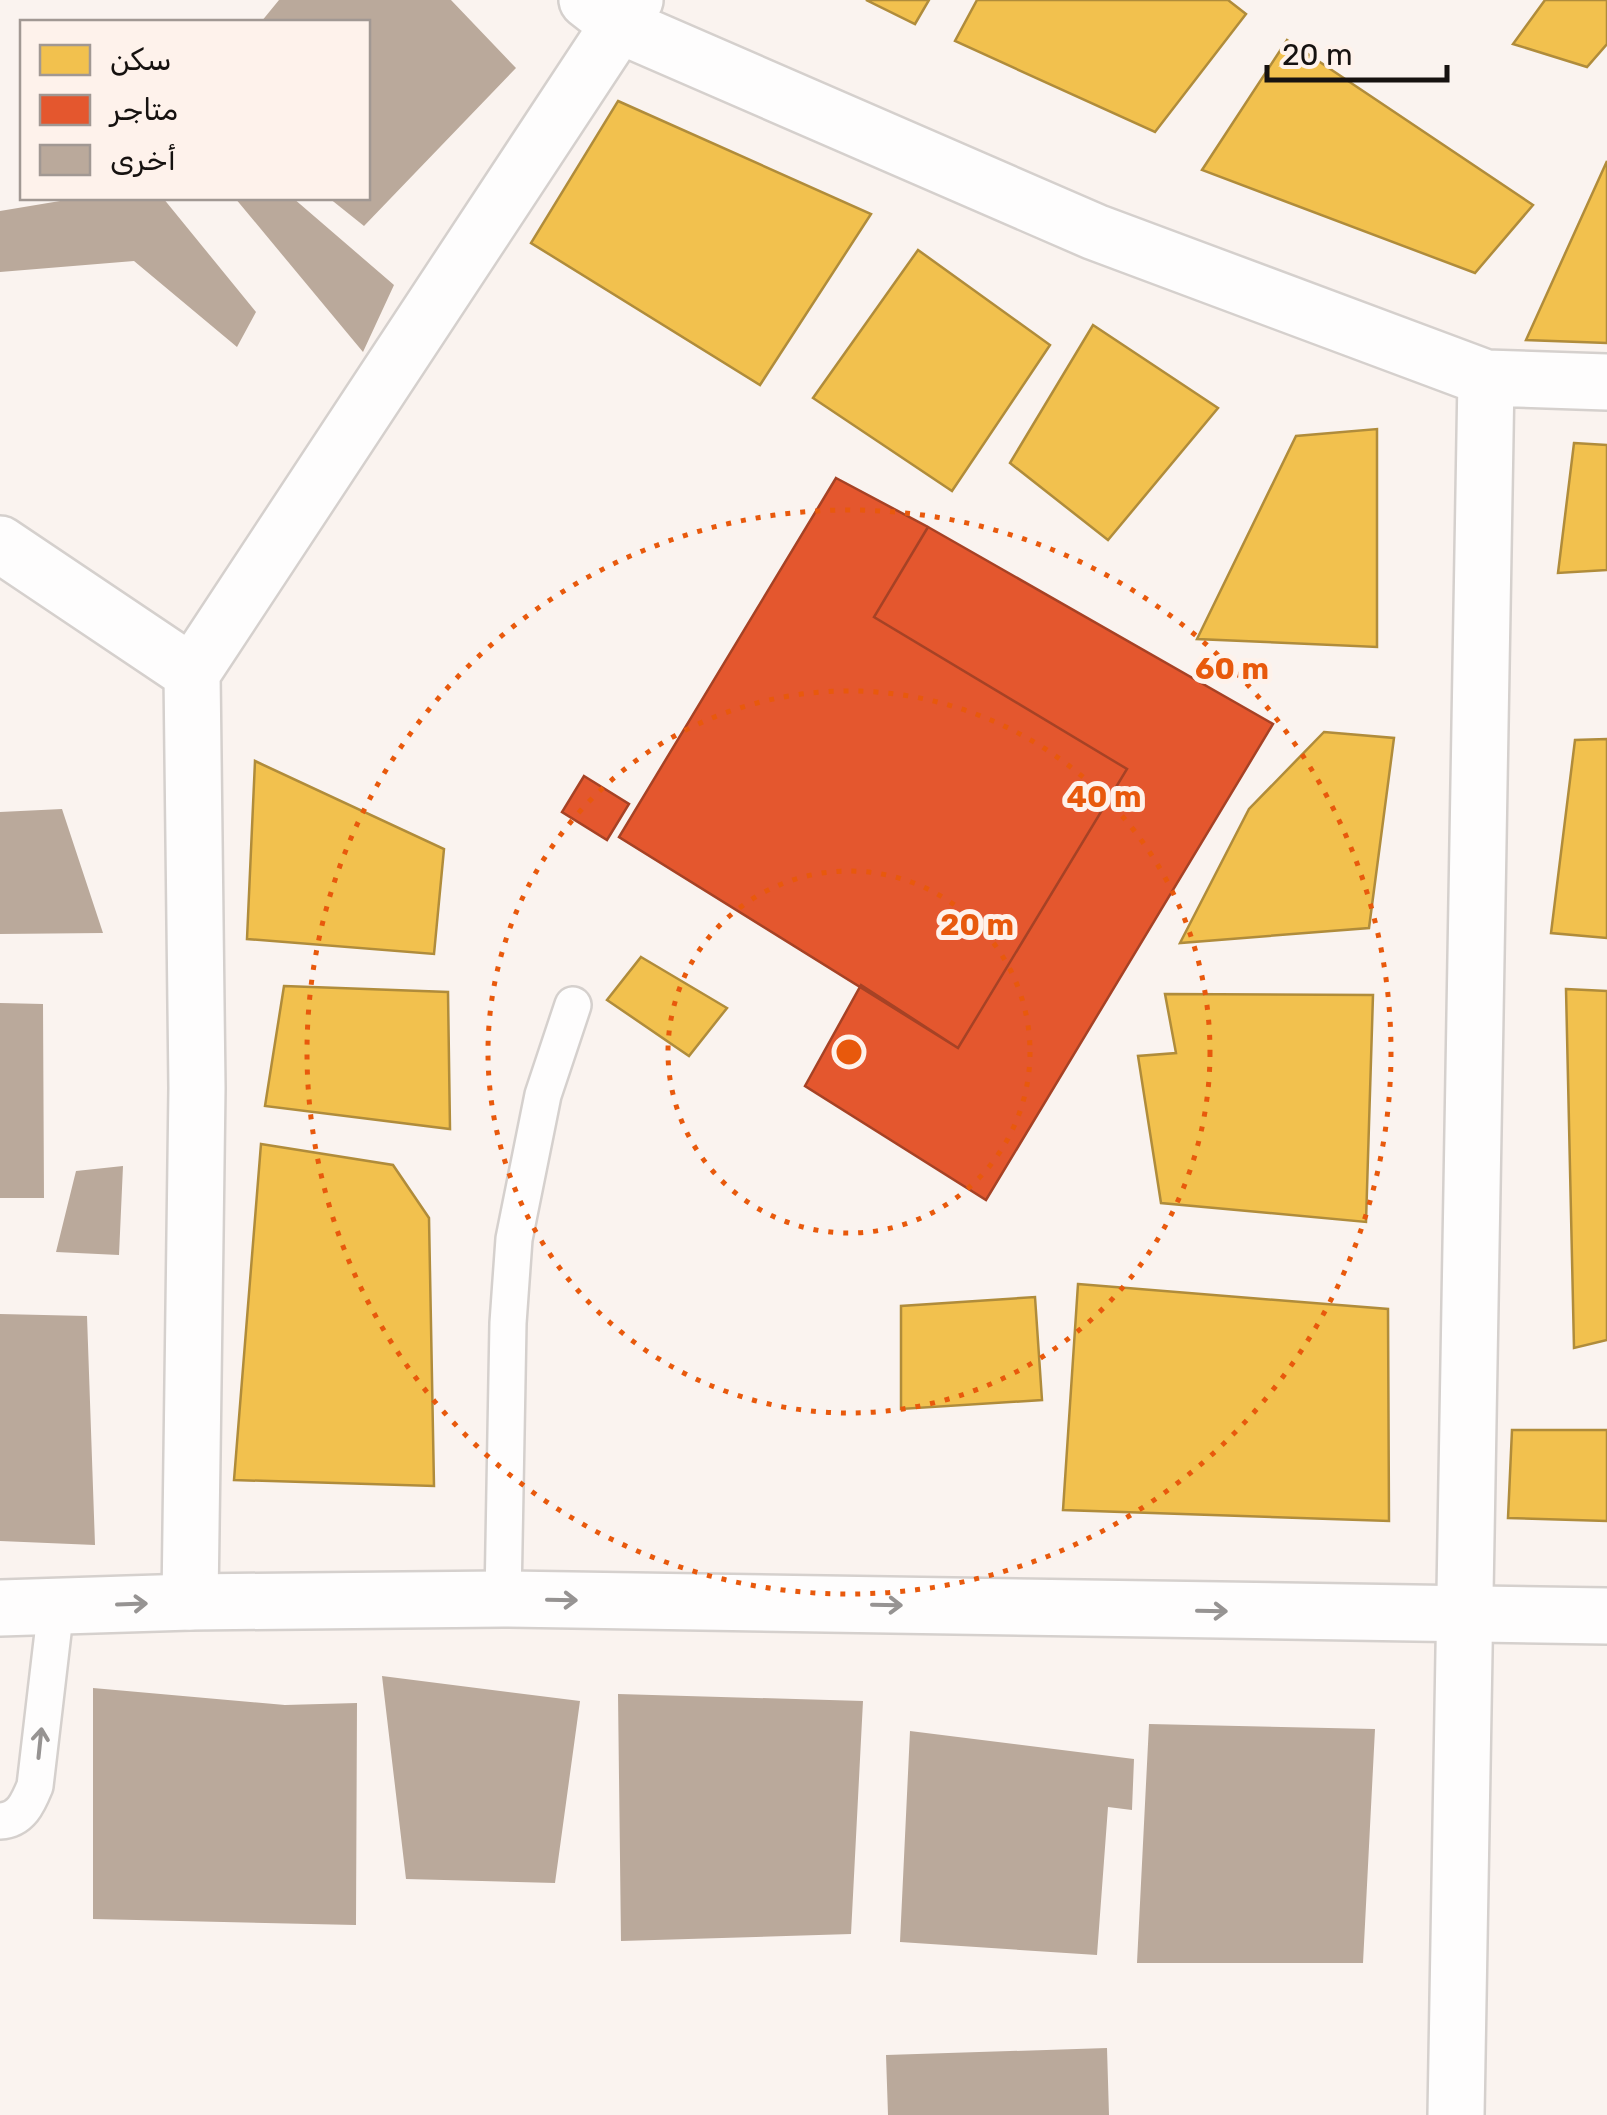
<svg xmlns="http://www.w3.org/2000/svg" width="1607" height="2115" font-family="Rubik,Vazirmatn,sans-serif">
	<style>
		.homes { fill: #f2c14e; stroke: #b08c3b; stroke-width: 2.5 }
		.shops { fill: #e4572e; stroke: #a64225; stroke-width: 2.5 }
		.building { fill: #baa99b }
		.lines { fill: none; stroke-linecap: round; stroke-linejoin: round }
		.service-casing { stroke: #d5d0cd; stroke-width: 40 }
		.minor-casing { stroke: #d5d0cd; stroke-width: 60 }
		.secondary-casing { stroke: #d5d0cd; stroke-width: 60 }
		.service { stroke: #fefdfd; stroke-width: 35 }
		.minor { stroke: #fefdfd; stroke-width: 55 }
		.secondary { stroke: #fefdfd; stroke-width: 55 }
		.oneway { stroke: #969392 }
		.ring { fill: none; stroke: #e8590c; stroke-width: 5; stroke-dasharray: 5 10 }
		.centre { fill: #e8590c; stroke: #fef2eb; stroke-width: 5 }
		.ring-label { font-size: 30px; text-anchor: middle; font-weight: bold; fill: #e8590c; stroke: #fef2eb; stroke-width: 10; stroke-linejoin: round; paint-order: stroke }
	</style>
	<rect width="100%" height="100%" fill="#faf3ef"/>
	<path class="homes" d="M866 0H929L915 24Z
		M977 0H1228L1246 14 1155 132 955 41Z
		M1545 0H1607V44L1587 67 1513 44Z
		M1287 40 1533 205 1475 273 1202 170Z
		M618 101 871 214 760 385 531 243Z
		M1607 161V343L1526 340Z
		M918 250 1050 345 952 491 813 398Z
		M1093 325 1218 408 1108 540 1010 463Z
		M1377 429V647L1197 639 1296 436Z
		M1574 443 1607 445V570L1558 573Z
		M1324 732 1394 738 1369 928 1180 943 1249 809Z
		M1607 739V938L1551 933 1575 740Z
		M255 761 444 849 434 954 247 939Z
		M641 957 727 1008 689 1056 607 1000Z
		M284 986 448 992 450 1129 265 1106Z
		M1566 989 1607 991V1340L1574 1348Z
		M1165 994 1373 995 1366 1222 1161 1203 1138 1056 1176 1053Z
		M261 1144 393 1165 429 1218 434 1486 234 1480Z
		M1078 1284 1388 1309 1389 1521 1063 1510Z
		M1035 1297 1042 1400 901 1409V1306Z
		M1512 1430H1607V1521L1508 1518Z"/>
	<path class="shops" d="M836 478 928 527 874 617 1127 769 958 1048 619 837Z
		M928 527 1273 724 986 1200 805 1086 861 985 958 1048 1127 769 874 617Z
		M584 776 629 804 607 840 562 812Z"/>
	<path class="building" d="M279 0H451L516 68 364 226 329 198H368V22H261Z
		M78 198H163L256 312 237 347 134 261 0 272V211Z
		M235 198H293L394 285 363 352Z
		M62 809 103 933 0 934V812Z
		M0 1003 43 1004 44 1198H0Z
		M123 1166 119 1255 56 1252 76 1171Z
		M0 1314 87 1316 95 1545 0 1541Z
		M382 1676 580 1701 555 1883 406 1879Z
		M93 1688 285 1705 357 1703 356 1925 93 1919Z
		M618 1694 863 1701 851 1934 621 1941Z
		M1149 1724 1375 1729 1363 1963H1137Z
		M910 1731 1134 1759 1132 1810 1108 1807 1097 1955 900 1942Z
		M1107 2048 1109 2115H888L886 2055Z"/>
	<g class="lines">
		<g class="service-casing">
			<path id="service" d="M503 1599 508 1323 514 1239 543 1095 573 1005
				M0 1821C21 1820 28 1803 35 1786L56 1607"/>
		</g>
		<g class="minor-casing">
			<path id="minor" d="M587 0 619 25 1095 232 1486 378 1607 382
				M0 544 192 673
				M190 1602 197 1088 192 673 635 0
				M1456 2115 1486 378"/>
		</g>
		<g class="secondary-casing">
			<path id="secondary" d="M0 1608 190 1602 503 1599 1607 1616"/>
		</g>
		<use href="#service" class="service"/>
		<use href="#minor" class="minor"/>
		<use href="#secondary" class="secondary"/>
	</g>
	<defs><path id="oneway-shaft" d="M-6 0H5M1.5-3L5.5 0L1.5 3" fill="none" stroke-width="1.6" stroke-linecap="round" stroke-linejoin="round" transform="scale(2.5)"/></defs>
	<g class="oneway">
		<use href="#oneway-shaft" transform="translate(562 1600) rotate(1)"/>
		<use href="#oneway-shaft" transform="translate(132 1604) rotate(-2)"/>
		<use href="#oneway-shaft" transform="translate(887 1605) rotate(1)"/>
		<use href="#oneway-shaft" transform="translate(1212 1611) rotate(1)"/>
		<use href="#oneway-shaft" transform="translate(40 1743) rotate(-84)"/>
	</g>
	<g class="ring">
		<circle cx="849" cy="1052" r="181"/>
		<circle cx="849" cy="1052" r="361"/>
		<circle cx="849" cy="1052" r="542"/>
	</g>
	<circle cx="849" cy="1052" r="15" class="centre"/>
	<g class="ring-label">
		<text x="1232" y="679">60 m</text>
		<text x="1104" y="807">40 m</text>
		<text x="977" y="935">20 m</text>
	</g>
	<rect x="20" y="20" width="350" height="180" fill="#fef2eb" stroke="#a19893" stroke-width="2.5"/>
	<rect x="40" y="45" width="50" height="30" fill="#f2c14e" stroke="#a19893" stroke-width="2.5"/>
	<text x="110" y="70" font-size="30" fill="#161210">سكن</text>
	<rect x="40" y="95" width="50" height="30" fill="#e4572e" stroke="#a19893" stroke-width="2.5"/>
	<text x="110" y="120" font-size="30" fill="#161210">متاجر</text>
	<rect x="40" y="145" width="50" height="30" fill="#baa99b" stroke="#a19893" stroke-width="2.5"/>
	<text x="110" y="170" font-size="30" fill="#161210">أخرى</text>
	<path d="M1267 65v15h180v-15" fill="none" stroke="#161210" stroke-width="5"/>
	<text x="1282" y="65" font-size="30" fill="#161210" stroke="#fef2eb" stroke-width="8" paint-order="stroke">20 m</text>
</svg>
